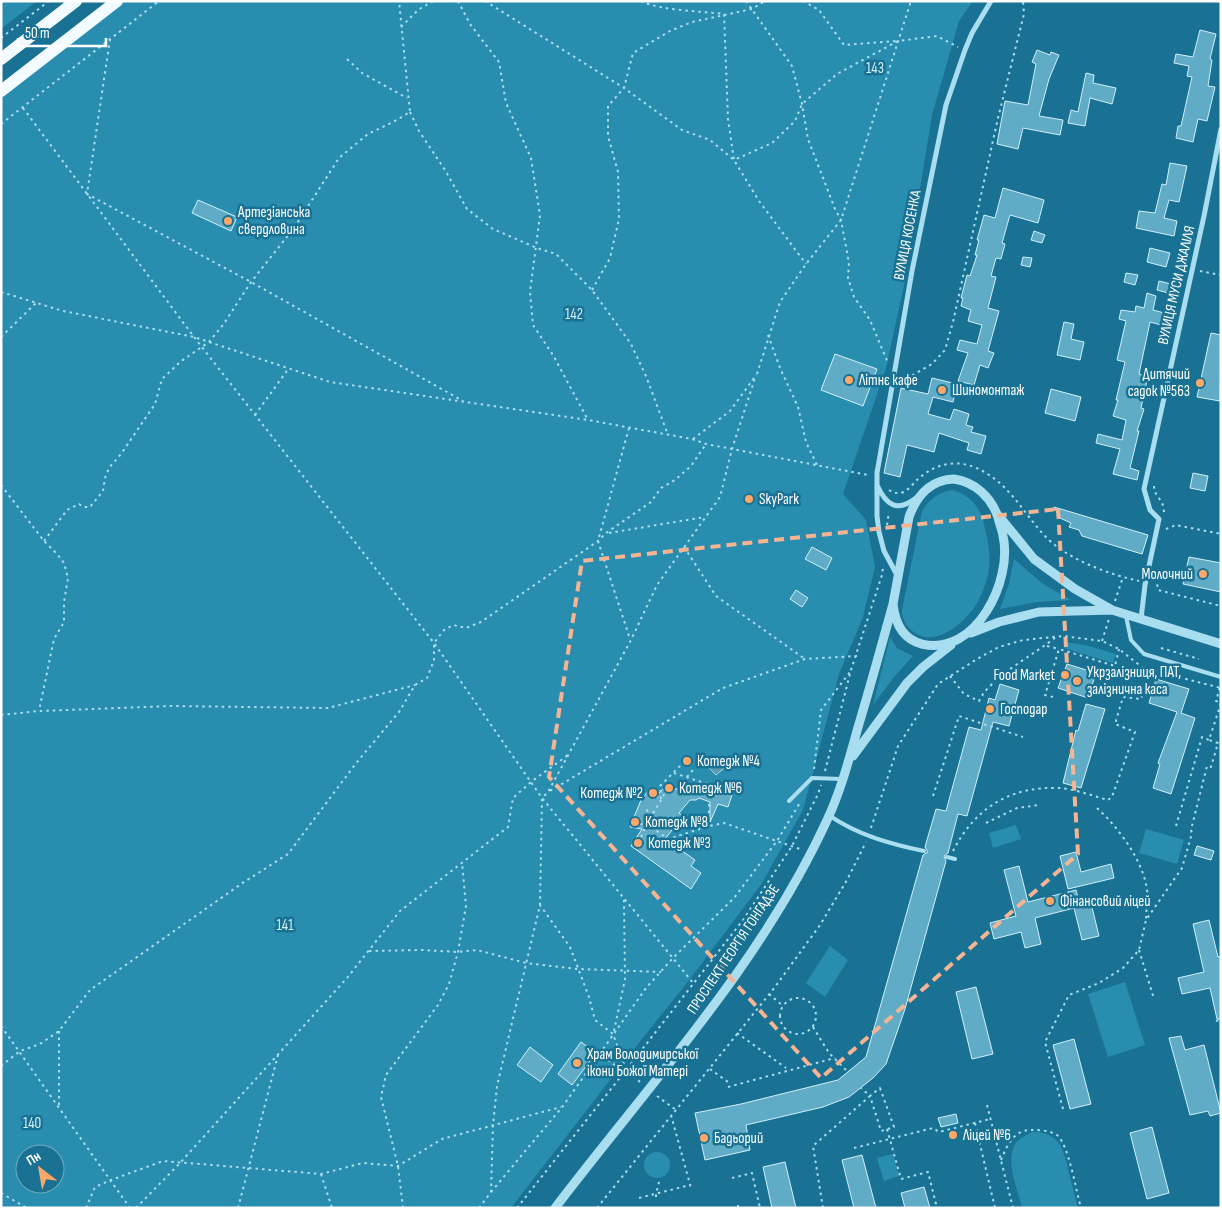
<svg xmlns="http://www.w3.org/2000/svg" width="1222" height="1209" font-family="'Sofia Sans Condensed',sans-serif">
	<style>
		.green { fill: #298daf; fill-rule: evenodd }
		.water { fill: #609ab0; stroke: #9cddf2 }
		.building { fill: #60abc5; stroke: #d0f0fb }
		.lines { fill: none; stroke-linecap: round; stroke-linejoin: round }
		.path { stroke: #a9def0; stroke-width: 2; stroke-dasharray: 2.5 4; stroke-linecap: butt }
		.service { stroke: #a9def0; stroke-width: 4 }
		.minor { stroke: #a9def0; stroke-width: 5 }
		.tertiary { stroke: #a9def0; stroke-width: 9 }
		.primary { stroke: #f2fbff; stroke-width: 12 }
		.marked { fill: none; stroke: #f5b492; stroke-width: 4; stroke-dasharray: 10 6; stroke-linejoin: round }
		.poi-dot { fill: #ffa768; stroke: #197293; stroke-width: 2 }
		.labels { text-anchor: middle; stroke-width: 5; stroke-linejoin: round; paint-order: stroke }
		.park-label { font-size: 15px; fill: #d0f0fb; stroke: #197293 }
		.poi-label { font-size: 15px; fill: #fff; stroke: #197293; text-anchor: start }
		.street-label { font-size: 15px; fill: #fff; stroke: #197293 }
	</style>
	<rect width="100%" height="100%" fill="#197293"/>
	<path class="green" d="M1 1H37L1 29Z
		M117 1H973L959 21 932 115 905 281 886 368 843 494 866 520 875 567 863 617 839 674 803 810 762 883 690 979 638 1044 511 1208H1V91ZM25 1154H55V1184H25Z
		M953 490C973 497 981 508 985 529 989 544 991 559 988 575 985 587 979 603 970 613 957 629 930 648 911 630 905 624 902 618 902 610L922 511C930 499 938 492 953 490Z
		M1014 559 1043 584 1071 600 1036 602 1000 609 1009 584Z
		M890 637 897 648 913 656 895 676 873 705Z
		M1066 642 1085 645 1116 654 1113 663 1064 648Z
		M1016 825 1021 839 993 848 989 833Z
		M1146 829 1184 840 1177 864 1139 853Z
		M830 946 848 960 825 997 806 983Z
		M1125 982 1145 1045 1108 1057 1088 994Z
		M1032 1132C1060 1131 1064 1151 1069 1173 1072 1185 1075 1196 1078 1208H1022C1018 1190 1006 1164 1014 1146 1017 1139 1025 1136 1032 1132Z
		M644 1165a13 13 0 1 1 26 0a13 13 0 1 1-26 0Z
		M893 1154 899 1176 884 1181 877 1158Z"/>
	<path class="water" d="M700 758 716 759 729 764 716 775Z"/>
	<path class="building" d="M1200 30 1216 34 1210 59 1212 60 1208 86 1215 87 1207 121 1198 119 1193 142 1176 138 1178 126H1181L1192 77 1187 76 1189 66 1174 63 1176 54 1193 57Z
		M1037 50 1050 55 1051 52 1059 55 1049 79 1039 116 1063 120 1060 135 1023 128 1018 149 997 144 1005 101 1028 105 1036 64 1032 62Z
		M1086 73 1094 75 1093 83 1116 88 1112 104 1090 98 1085 126 1068 123 1071 110 1078 112Z
		M1170 163 1187 166 1179 202 1169 200 1164 218 1177 221 1174 236 1136 228 1139 211 1155 213 1162 184 1166 185Z
		M1003 188 1044 200 1038 223 1010 215 1002 243 1005 244 1001 259 996 258 991 276 996 277 988 308 999 311 988 351 994 353 988 368 980 365 974 385 958 381 968 353 957 350 960 340 977 344 982 325 968 321 971 310 961 306 963 298H961L967 275 970 276 977 255H975L979 240H977L984 215 995 218Z
		M198 200 237 217 231 231 192 213Z
		M1034 231 1045 235 1042 243 1031 240Z
		M1150 248 1170 253 1166 267 1147 262Z
		M1023 257 1032 258 1030 267 1021 265Z
		M1126 273 1138 275 1135 285 1124 282Z
		M1159 281 1175 285 1172 294 1157 290Z
		M1147 293 1156 296 1153 310 1168 314 1165 326 1150 322 1139 374 1148 376 1141 408 1144 409 1137 431H1139L1130 468 1139 471 1137 480 1113 474 1120 449 1096 443 1098 434 1122 440 1126 420 1113 416 1118 400H1116L1125 362 1117 360 1126 321 1119 319 1121 310 1135 312 1136 306 1144 308Z
		M1064 322 1074 324 1071 339 1084 342 1080 360 1057 355Z
		M1211 333 1221 335 1220 401 1197 397Z
		M835 354 877 369 863 406 821 390Z
		M932 378 957 384 953 402 933 397 928 414 950 420 954 409 969 414 966 425 973 427 971 432 986 436 981 454 967 450 969 443 939 433 934 452 907 445 900 477 884 473 901 388 928 394Z
		M1051 389 1081 397 1075 421 1045 413Z
		M1193 473 1208 476 1205 491 1190 488Z
		M1054 507 1148 535 1142 554 1082 536 1079 530 1069 527 1071 523 1060 518Z
		M812 547 832 558 826 570 805 559Z
		M1189 557 1221 563V592L1183 584Z
		M796 590 808 598 802 607 790 599Z
		M1067 664 1096 673 1088 698 1058 688Z
		M1156 679 1189 689 1181 713 1195 718 1171 794 1153 788 1160 764 1158 763 1177 712 1149 703Z
		M1000 684 1019 690 1009 726 993 722 967 816 958 814 948 853 944 856 946 861 905 1009 886 1064 873 1078 849 1097 823 1107 746 1125 750 1150 705 1160 695 1113 741 1104 838 1080 866 1057 923 855 928 852 925 847 936 809 946 811 969 727 981 730 989 698 995 700Z
		M1086 704 1105 709 1081 788 1063 783 1076 730 1078 731Z
		M650 789H655L659 793 663 789H714L704 795H732L728 807 718 804 710 822V802L699 798 696 800H690L679 813 683 816 665 839 695 860 691 866 701 873 691 889 631 846 642 829 630 827 641 800Z
		M1197 846 1214 851 1211 860 1194 855Z
		M1076 852 1081 872 1111 864 1114 878 1068 889 1060 856Z
		M1019 866 1028 902 1076 890 1080 905 1091 903 1099 936 1082 940 1074 908 1035 918 1041 944 1025 948 1021 932 994 939 990 923 1016 916 1004 870Z
		M1209 920 1218 957 1221 956V1019H1217L1210 988 1182 994 1178 978 1204 972 1193 924Z
		M976 987 993 1054 972 1059 956 992Z
		M1181 1036 1185 1050 1204 1045 1221 1113 1210 1116 1208 1111 1190 1115 1169 1038Z
		M1074 1039 1091 1104 1070 1109 1053 1045Z
		M581 1042 596 1053 572 1085 558 1074Z
		M530 1047 553 1065 541 1082 517 1065Z
		M956 1114 958 1123 941 1127 938 1118Z
		M1152 1127 1169 1193 1147 1199 1130 1133Z
		M862 1155 876 1208H854L842 1160Z
		M785 1162 796 1208H772L763 1167Z
		M924 1187 930 1208H905L901 1193Z"/>
	<g class="lines">
		<path class="path" d="M458 1 470 24 499 62 506 103 531 158 540 215 530 292 533 325 553 355 588 420
			M485 1 624 88 682 130 710 140 734 160 759 201 806 264
			M641 1C661 11 701 11 724 14L728 119 734 160 772 143 795 121 802 104 837 74 898 41 937 36 958 47
			M746 1 792 66 802 104 808 139 835 209 841 220 849 263 848 278 854 297 870 320 888 363
			M803 1 819 10 844 45 896 41
			M401 27 418 10 433 1
			M1 38 49 1
			M110 39 87 194 251 282 463 401
			M347 59 362 73 407 98
			M23 108 194 337 434 643 542 798 694 984
			M410 112 419 131 445 170 467 209 493 229 537 248 556 254 592 290 631 344 646 376 668 435
			M1 124 159 1
			M1200 271 1221 275
			M592 290 610 258 619 219 618 172 608 136V106L624 88 633 53 670 31 692 22 752 9 765 1
			M1 292 63 311 194 337 330 382 588 420 692 439 706 444 868 475
			M768 335 780 368 798 407 806 442 817 465
			M1 337 36 303
			M757 374 780 302 806 264 841 220 911 1
			M901 382 932 364 945 350 953 322 998 118 1024 14 1023 1
			M255 415 289 368
			M629 428 598 541 630 639
			M693 439 730 411 754 378
			M1 485 44 541 57 554 64 563 68 578 64 602V622L54 639 39 711
			M1154 486C1155 499 1164 498 1164 513
			M889 490C894 493 898 494 904 492 909 489 914 483 918 479 934 465 953 459 974 467 1008 481 1021 510 1044 535 1066 559 1108 574 1139 581
			M887 525 889 512
			M1166 529 1176 525 1221 534
			M609 533 705 517
			M44 541 67 510 79 504 84 507H90L103 491 105 478 109 468 121 454 155 404 162 379 180 362 209 342 223 325 251 282 294 228 339 158 368 134 393 122 410 112 399 1
			M684 547 716 596 805 659
			M1156 578 1158 590 1221 606
			M1115 601 1123 577
			M1102 641 1109 619
			M1047 646 1059 649
			M1161 648 1199 659
			M950 676 964 694 979 701C989 678 1035 654 1056 637
			M1053 697 1045 695 1059 649 1115 666 1119 649
			M1 715 39 711 171 706 328 708 415 685
			M814 769 821 710 850 672
			M825 771 851 670 882 575 883 567
			M674 773 713 786 721 781
			M687 777 693 770
			M550 791 723 688 805 659 857 656
			M709 793 713 786
			M656 796 661 799
			M933 796 959 716 1023 737
			M661 799 660 786 683 763
			M1097 808C1118 827 1140 857 1146 884 1149 895 1146 909 1146 920
			M646 810 653 813
			M986 823 1017 808 1039 805
			M640 824H647L665 793
			M709 826V801
			M1176 826 1202 737 1209 740
			M871 828 898 746 938 684 977 659 999 647 1023 640 1063 636 1102 641 1119 649 1143 668 1221 688
			M641 837 647 824 668 839 709 826 724 823 800 849
			M953 851C975 808 1010 786 1059 788 1075 789 1093 796 1108 800L1112 797 1135 732 1115 724 1123 697 1141 699 1150 670
			M1139 950 1154 999
			M369 951 423 950 458 952 477 950 526 963 578 969 661 972
			M769 994 783 1006
			M780 1016a18 18 0 1 1 36 0a18 18 0 1 1-36 0Z
			M1216 1021 1221 1019
			M1 1026 130 1208
			M813 1027 829 1053 848 1072
			M59 1031V1106
			M614 1031 625 979 624 900
			M737 1033 786 1068
			M608 1060 624 1072
			M1 1066 20 1051 40 1044 59 1031 90 990 244 882 288 854 357 762 399 712 415 685 427 678 434 660V643L444 630 453 625 466 628 481 622 598 541 606 533 651 502 661 488 675 480 691 466 706 444
			M710 1069 728 1082
			M640 1082 626 1070 743 920 792 846 818 794 821 785
			M728 1087 835 1058
			M880 1088 894 1127 881 1131 870 1096Z
			M657 1096 676 1110
			M987 1105 1013 1208
			M1063 1109 1045 1042 1069 995 1099 983 1123 968 1139 950 1146 920 1182 868 1192 833 1191 830 1207 766 1211 767 1218 743 1209 740 1221 703 1216 701 1220 687
			M671 1115 691 1188
			M975 1123 995 1208
			M887 1129 901 1179 928 1172 937 1208
			M854 1148 933 1128 939 1132 990 1119
			M1001 1160C1007 1146 1013 1130 1031 1130 1039 1130 1049 1130 1057 1135 1069 1145 1076 1191 1081 1208
			M321 1174 332 1208
			M732 1178 752 1173 760 1208
			M491 1192 563 1106 646 988 673 958 734 898 777 841 801 801
			M1 1193 27 1208
			M656 1197V1194L660 1178
			M639 1198 690 1185
			M738 1205V1208
			M86 1208 95 1187 111 1180 163 1161 321 1174 363 1163 398 1166 442 1139 561 1107
			M136 1208 180 1163 347 978 400 911 508 827 513 798 531 782 568 755
			M238 1208 278 1055
			M403 1208 398 1166 381 1097 386 1075 438 1005 449 984 458 952 466 906 462 862
			M479 1208 491 1192 493 1125 497 1086 540 905 542 798 548 792 631 640 657 585 720 497 732 449 756 375
			M517 1208 626 1070 613 1034 595 1020 589 997 570 947 540 905
			M597 1208 775 987 820 925 847 880 866 842
			M823 1208 813 1146 870 1096 861 1088"/>
		<path class="service" d="M1126 616 1131 640 1144 654 1221 677
			M789 801 812 778 842 779
			M830 816C858 835 890 844 924 851
			M947 857 955 859"/>
		<path class="minor" d="M877 485C886 505 897 513 916 498
			M897 575 884 551 879 532 877 516V473L912 271 946 105 965 50 972 33 991 1
			M1141 619 1145 585 1159 519 1150 510 1144 489 1204 216 1221 129"/>
		<path class="tertiary" d="M954 479C975 482 991 497 998 517 999 523 1002 529 1003 536 1013 580 976 657 922 644 902 639 895 623 893 604L909 517C917 495 930 480 954 479Z
			M999 516 1034 559 1075 589 1112 610 1221 644
			M971 633 999 622 1039 612 1112 610
			M853 756 907 683 923 667 951 645
			M555 1208C651 1082 762 963 828 818 842 788 850 755 859 724 871 684 882 644 893 604"/>
		<path class="primary" d="M1 59 76 1
			M1 91 117 1"/>
	</g>
	<path class="marked" d="M1058 509 1078 854 821 1078 549 777 582 561Z"/>
	<g class="poi-dot">
		<circle cx="228" cy="221" r="5"/>
		<circle cx="849" cy="380" r="5"/>
		<circle cx="1200" cy="383" r="5"/>
		<circle cx="942" cy="390" r="5"/>
		<circle cx="749" cy="499" r="5"/>
		<circle cx="1203" cy="574" r="5"/>
		<circle cx="1065" cy="675" r="5"/>
		<circle cx="1077" cy="681" r="5"/>
		<circle cx="990" cy="709" r="5"/>
		<circle cx="687" cy="761" r="5"/>
		<circle cx="669" cy="788" r="5"/>
		<circle cx="653" cy="793" r="5"/>
		<circle cx="635" cy="822" r="5"/>
		<circle cx="638" cy="843" r="5"/>
		<circle cx="1050" cy="901" r="5"/>
		<circle cx="577" cy="1063" r="5"/>
		<circle cx="953" cy="1135" r="5"/>
		<circle cx="704" cy="1138" r="5"/>
	</g>
	<g class="labels">
		<g class="park-label">
			<text x="875" y="73">143</text>
			<text x="574" y="319">142</text>
			<text x="285" y="930">141</text>
			<text x="32" y="1128">140</text>
		</g>
		<g class="poi-label">
			<text x="238" y="217">Артезіанська<tspan x="238" dy="17">свердловина</tspan></text>
			<text x="1190" y="379" text-anchor="end">Дитячий<tspan x="1190" dy="17">садок №563</tspan></text>
			<text x="859" y="385">Літнє кафе</text>
			<text x="952" y="395">Шиномонтаж</text>
			<text x="759" y="504">SkyPark</text>
			<text x="1193" y="579" text-anchor="end">Молочний</text>
			<text x="1087" y="677">Укрзалізниця, ПАТ,<tspan x="1087" dy="17">залізнична каса</tspan></text>
			<text x="1055" y="680" text-anchor="end">Food Market</text>
			<text x="1000" y="714">Господар</text>
			<text x="697" y="766">Котедж №4</text>
			<text x="679" y="793">Котедж №6</text>
			<text x="643" y="798" text-anchor="end">Котедж №2</text>
			<text x="645" y="827">Котедж №8</text>
			<text x="648" y="848">Котедж №3</text>
			<text x="1060" y="906">Фінансовий ліцей</text>
			<text x="587" y="1059">Храм Володимирської<tspan x="587" dy="17">ікони Божої Матері</tspan></text>
			<text x="963" y="1140">Ліцей №6</text>
			<text x="714" y="1143">Бадьорий</text>
		</g>
		<g class="street-label">
			<text transform="translate(907 235) rotate(-79)" y="5">ВУЛИЦЯ КОСЕНКА</text>
			<text transform="translate(1176 285) rotate(-77)" y="5">ВУЛИЦЯ МУСИ ДЖАЛІЛЯ</text>
			<text transform="translate(733 949) rotate(-56)" y="5">ПРОСПЕКТ ГЕОРГІЯ ГОНГАДЗЕ</text>
		</g>
	</g>
	<rect width="1222" height="1209" fill="none" stroke="#ffffff" stroke-width="5"/>
	<g transform="translate(40 1169) rotate(329)"><circle r="24" fill="#197293" stroke="#75aabe"/>
	<path d="M0-4L9 19L0 12L-9 19Z" fill="#ffa768"/>
	<text y="-8" font-size="14" font-weight="bold" text-anchor="middle" fill="#ffffff">Пн</text>
	</g>
	<path d="M18 38v8h88v-8" fill="none" stroke="#ffffff" stroke-width="2.5"/>
	<text x="25" y="38" font-size="15" fill="#ffffff" stroke="#197293" stroke-width="4" paint-order="stroke">50 m</text>
</svg>
